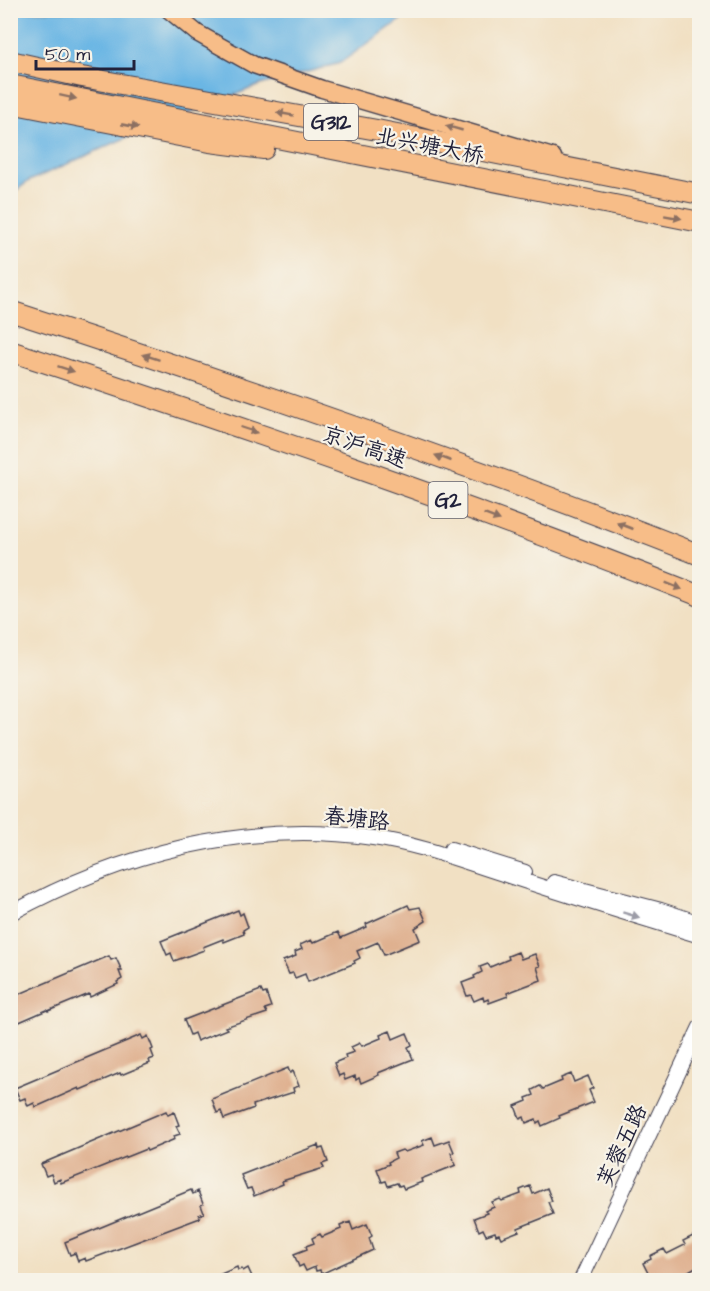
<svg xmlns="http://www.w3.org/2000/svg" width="710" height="1291" font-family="'Architects Daughter','LXGW WenKai TC',sans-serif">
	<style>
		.water { fill: #6bb6e4; stroke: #466c90; stroke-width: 1.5 }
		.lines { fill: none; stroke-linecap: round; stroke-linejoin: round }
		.stream { stroke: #6bb6e4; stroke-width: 4 }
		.building { fill: #dfb08f }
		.minor-casing { stroke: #413e4f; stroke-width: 16 }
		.major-casing { stroke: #413e4f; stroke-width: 19 }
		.highway-casing { stroke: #413e4f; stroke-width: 22 }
		.minor { stroke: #fff; stroke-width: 14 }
		.major { stroke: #f7bd88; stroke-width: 16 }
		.highway { stroke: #f7bd88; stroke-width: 20 }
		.oneway { fill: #8c7062 }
		.oneway2 { fill: #9c9ca7 }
		.labels { text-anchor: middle; stroke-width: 4.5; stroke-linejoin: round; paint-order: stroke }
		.shield { fill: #f7f3e8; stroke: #62616f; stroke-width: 1.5 }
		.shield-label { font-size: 21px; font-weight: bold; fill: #22223b }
		.street-label { font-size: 22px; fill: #22223b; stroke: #f7f3e8 }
	</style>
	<rect width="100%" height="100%" fill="#f7f3e8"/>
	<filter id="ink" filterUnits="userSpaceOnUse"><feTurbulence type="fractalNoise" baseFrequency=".0167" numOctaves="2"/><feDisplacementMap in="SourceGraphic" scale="12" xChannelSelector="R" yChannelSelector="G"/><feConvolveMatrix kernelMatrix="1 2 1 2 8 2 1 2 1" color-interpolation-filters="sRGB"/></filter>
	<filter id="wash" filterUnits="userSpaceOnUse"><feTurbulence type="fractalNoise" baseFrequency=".008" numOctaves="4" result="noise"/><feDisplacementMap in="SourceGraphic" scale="24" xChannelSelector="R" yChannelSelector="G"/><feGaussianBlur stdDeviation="1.35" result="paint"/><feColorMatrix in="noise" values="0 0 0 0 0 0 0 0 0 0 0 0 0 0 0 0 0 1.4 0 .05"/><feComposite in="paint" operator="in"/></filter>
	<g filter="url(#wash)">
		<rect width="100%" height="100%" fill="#f1e0c3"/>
		<path class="water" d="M11 11H413L340 63 260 85 141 131 29 181 11 194Z"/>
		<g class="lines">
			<path class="stream" d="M10 1263 17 1280"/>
		</g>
		<g id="blocks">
			<path class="building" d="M408 905 410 909 420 907 426 921 415 928 420 940 384 955 378 942 357 951 360 958 354 961 355 963 308 982 305 974 295 978 293 973 289 974 283 961 296 956 295 952 302 949 300 945 311 940 313 943 338 932 341 938 367 927 366 924Z
				M238 910 240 915 243 913 248 927 243 930 244 934 224 942 223 939 203 947 204 950 174 961 171 953 167 955 161 941Z
				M518 952 521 959 535 954 540 966 537 967 541 980 507 993 508 996 489 1003 488 999 484 1001 483 997 474 1001 471 995 467 996 462 983 475 978 474 976 482 972 480 967 488 964 490 967 509 959 508 956Z
				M109 956 111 960 116 958 122 971H119L122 979 117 982 118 984 90 997 89 994 48 1011 47 1010 10 1026V998Z
				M261 990 263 994 266 993 271 1007 265 1009 267 1013 225 1027 227 1029 197 1041 194 1033 190 1035 184 1020Z
				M390 1031 393 1039 407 1033 412 1045 408 1047 413 1059 378 1073 379 1075 361 1083 359 1078 356 1080 355 1076 345 1080 343 1074 339 1076 334 1063 346 1058 345 1055 354 1052 351 1047 360 1043 362 1046 381 1038 380 1035Z
				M141 1035 143 1039 148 1036 153 1049 151 1050 154 1058 149 1060 150 1063 121 1075 120 1073 80 1090 79 1088 36 1107 34 1103 28 1106 25 1098 20 1100 15 1088Z
				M288 1068 290 1073 293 1071 299 1086 293 1088 294 1092 253 1105 254 1108 224 1119 221 1111 217 1113 212 1099Z
				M571 1074 574 1082 588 1076 593 1088 589 1090 594 1102 559 1116 560 1118 542 1126 540 1121 537 1123 536 1119 526 1123 524 1117 520 1119 515 1106 527 1101 526 1098 534 1095 532 1090 540 1086 543 1089 562 1081 561 1078Z
				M166 1111 168 1115 174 1112 179 1125 176 1126 180 1134 174 1136 175 1139 147 1151 146 1149 61 1183 60 1179 54 1182 51 1174 46 1176 41 1164Z
				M432 1137 435 1145 449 1140 454 1152 451 1153 456 1165 421 1179 422 1182 404 1189 402 1185 399 1186 397 1183 388 1186 386 1181 382 1182 377 1169 389 1164 388 1162 396 1158 394 1153 402 1150 405 1152 424 1145 422 1141Z
				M318 1145 319 1149 323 1148 328 1162 322 1164 324 1168 282 1181 283 1184 254 1196 251 1188 247 1189 241 1175Z
				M530 1186 533 1194 547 1188 552 1201 548 1202 553 1214 518 1228 519 1231 501 1238 499 1234 496 1235 495 1232 486 1235 483 1229 479 1231 474 1218 487 1213 485 1211 494 1207 492 1202 500 1199 502 1201 521 1194 520 1190Z
				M191 1190 193 1194 198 1191 203 1204 201 1205 204 1213 199 1215 200 1218 86 1261 85 1258 78 1261 75 1253 70 1255 65 1242Z
				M350 1222 353 1230 367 1224 372 1236 369 1238 373 1250 321 1274 320 1270 316 1271 315 1267 306 1271 303 1265 299 1267 294 1254 307 1249 306 1246 314 1243 312 1238 320 1234 322 1237 341 1229 340 1226Z
				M699 1233V1265L672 1281H652L643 1263 651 1259 650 1256 664 1249 667 1254 685 1245 683 1241Z
				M237 1267 238 1270 242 1269 243 1271 248 1268 254 1281H205Z"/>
		</g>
	</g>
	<g filter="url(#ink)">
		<use href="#blocks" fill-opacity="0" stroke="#413e4f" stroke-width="1.5"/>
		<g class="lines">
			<g class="minor-casing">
				<path id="minor" d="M451 849 525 872
					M554 882 661 910 700 923
					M10 914C120 853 247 820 373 838 419 844 464 862 509 876 572 897 636 916 700 936
					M581 1280 700 1027"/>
			</g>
			<g class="major-casing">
				<path id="major" d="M169 10 197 33 254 65 322 89 553 157"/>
			</g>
			<g class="highway-casing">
				<path id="highway" d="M10 61 82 77 377 130 700 194
					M10 85 700 222
					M10 103 210 142 264 149
					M10 311C242 386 473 465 700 555
					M10 351C242 427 473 506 700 596"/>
			</g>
			<use href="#minor" class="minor"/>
			<use href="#major" class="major"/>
			<use href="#highway" class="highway"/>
		</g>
		<defs><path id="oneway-solid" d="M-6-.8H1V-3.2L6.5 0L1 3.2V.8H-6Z" transform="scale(1.5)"/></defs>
		<g class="oneway">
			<use href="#oneway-solid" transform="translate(68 97) rotate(12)"/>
			<use href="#oneway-solid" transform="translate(285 114) rotate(-170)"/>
			<use href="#oneway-solid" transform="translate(130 126) rotate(11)"/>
			<use href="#oneway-solid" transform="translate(454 128) rotate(-164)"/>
			<use href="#oneway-solid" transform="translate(673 217) rotate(10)"/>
			<use href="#oneway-solid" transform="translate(151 357) rotate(-162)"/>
			<use href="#oneway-solid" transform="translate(66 369) rotate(18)"/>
			<use href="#oneway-solid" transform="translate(249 430) rotate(19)"/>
			<use href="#oneway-solid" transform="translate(443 458) rotate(-160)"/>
			<use href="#oneway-solid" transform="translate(492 517) rotate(21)"/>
			<use href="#oneway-solid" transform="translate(625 526) rotate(-159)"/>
			<use href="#oneway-solid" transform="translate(674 586) rotate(22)"/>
		</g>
		<use class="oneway2" href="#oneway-solid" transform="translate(631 915) rotate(17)"/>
	</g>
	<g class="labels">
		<g class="shield">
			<rect x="304" y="104" width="54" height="36" rx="4.5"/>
			<rect x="428.5" y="482" width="39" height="36" rx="4.5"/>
		</g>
		<g class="shield-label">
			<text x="331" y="129">G312</text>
			<text x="448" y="507">G2</text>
		</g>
		<g class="street-label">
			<text transform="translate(430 145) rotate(11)" y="8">北兴塘大桥</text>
			<text transform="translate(365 446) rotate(19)" y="8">京沪高速</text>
			<text transform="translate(357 818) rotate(6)" y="8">春塘路</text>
			<text transform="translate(621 1145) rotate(-65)" y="8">芙蓉五路</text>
		</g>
	</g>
	<rect width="710" height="1291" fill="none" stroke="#f7f3e8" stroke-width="36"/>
	<path d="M36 60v9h98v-9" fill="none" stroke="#22223b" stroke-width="3"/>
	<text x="45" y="60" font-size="18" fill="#22223b" stroke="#f7f3e8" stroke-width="4.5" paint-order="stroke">50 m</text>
</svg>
